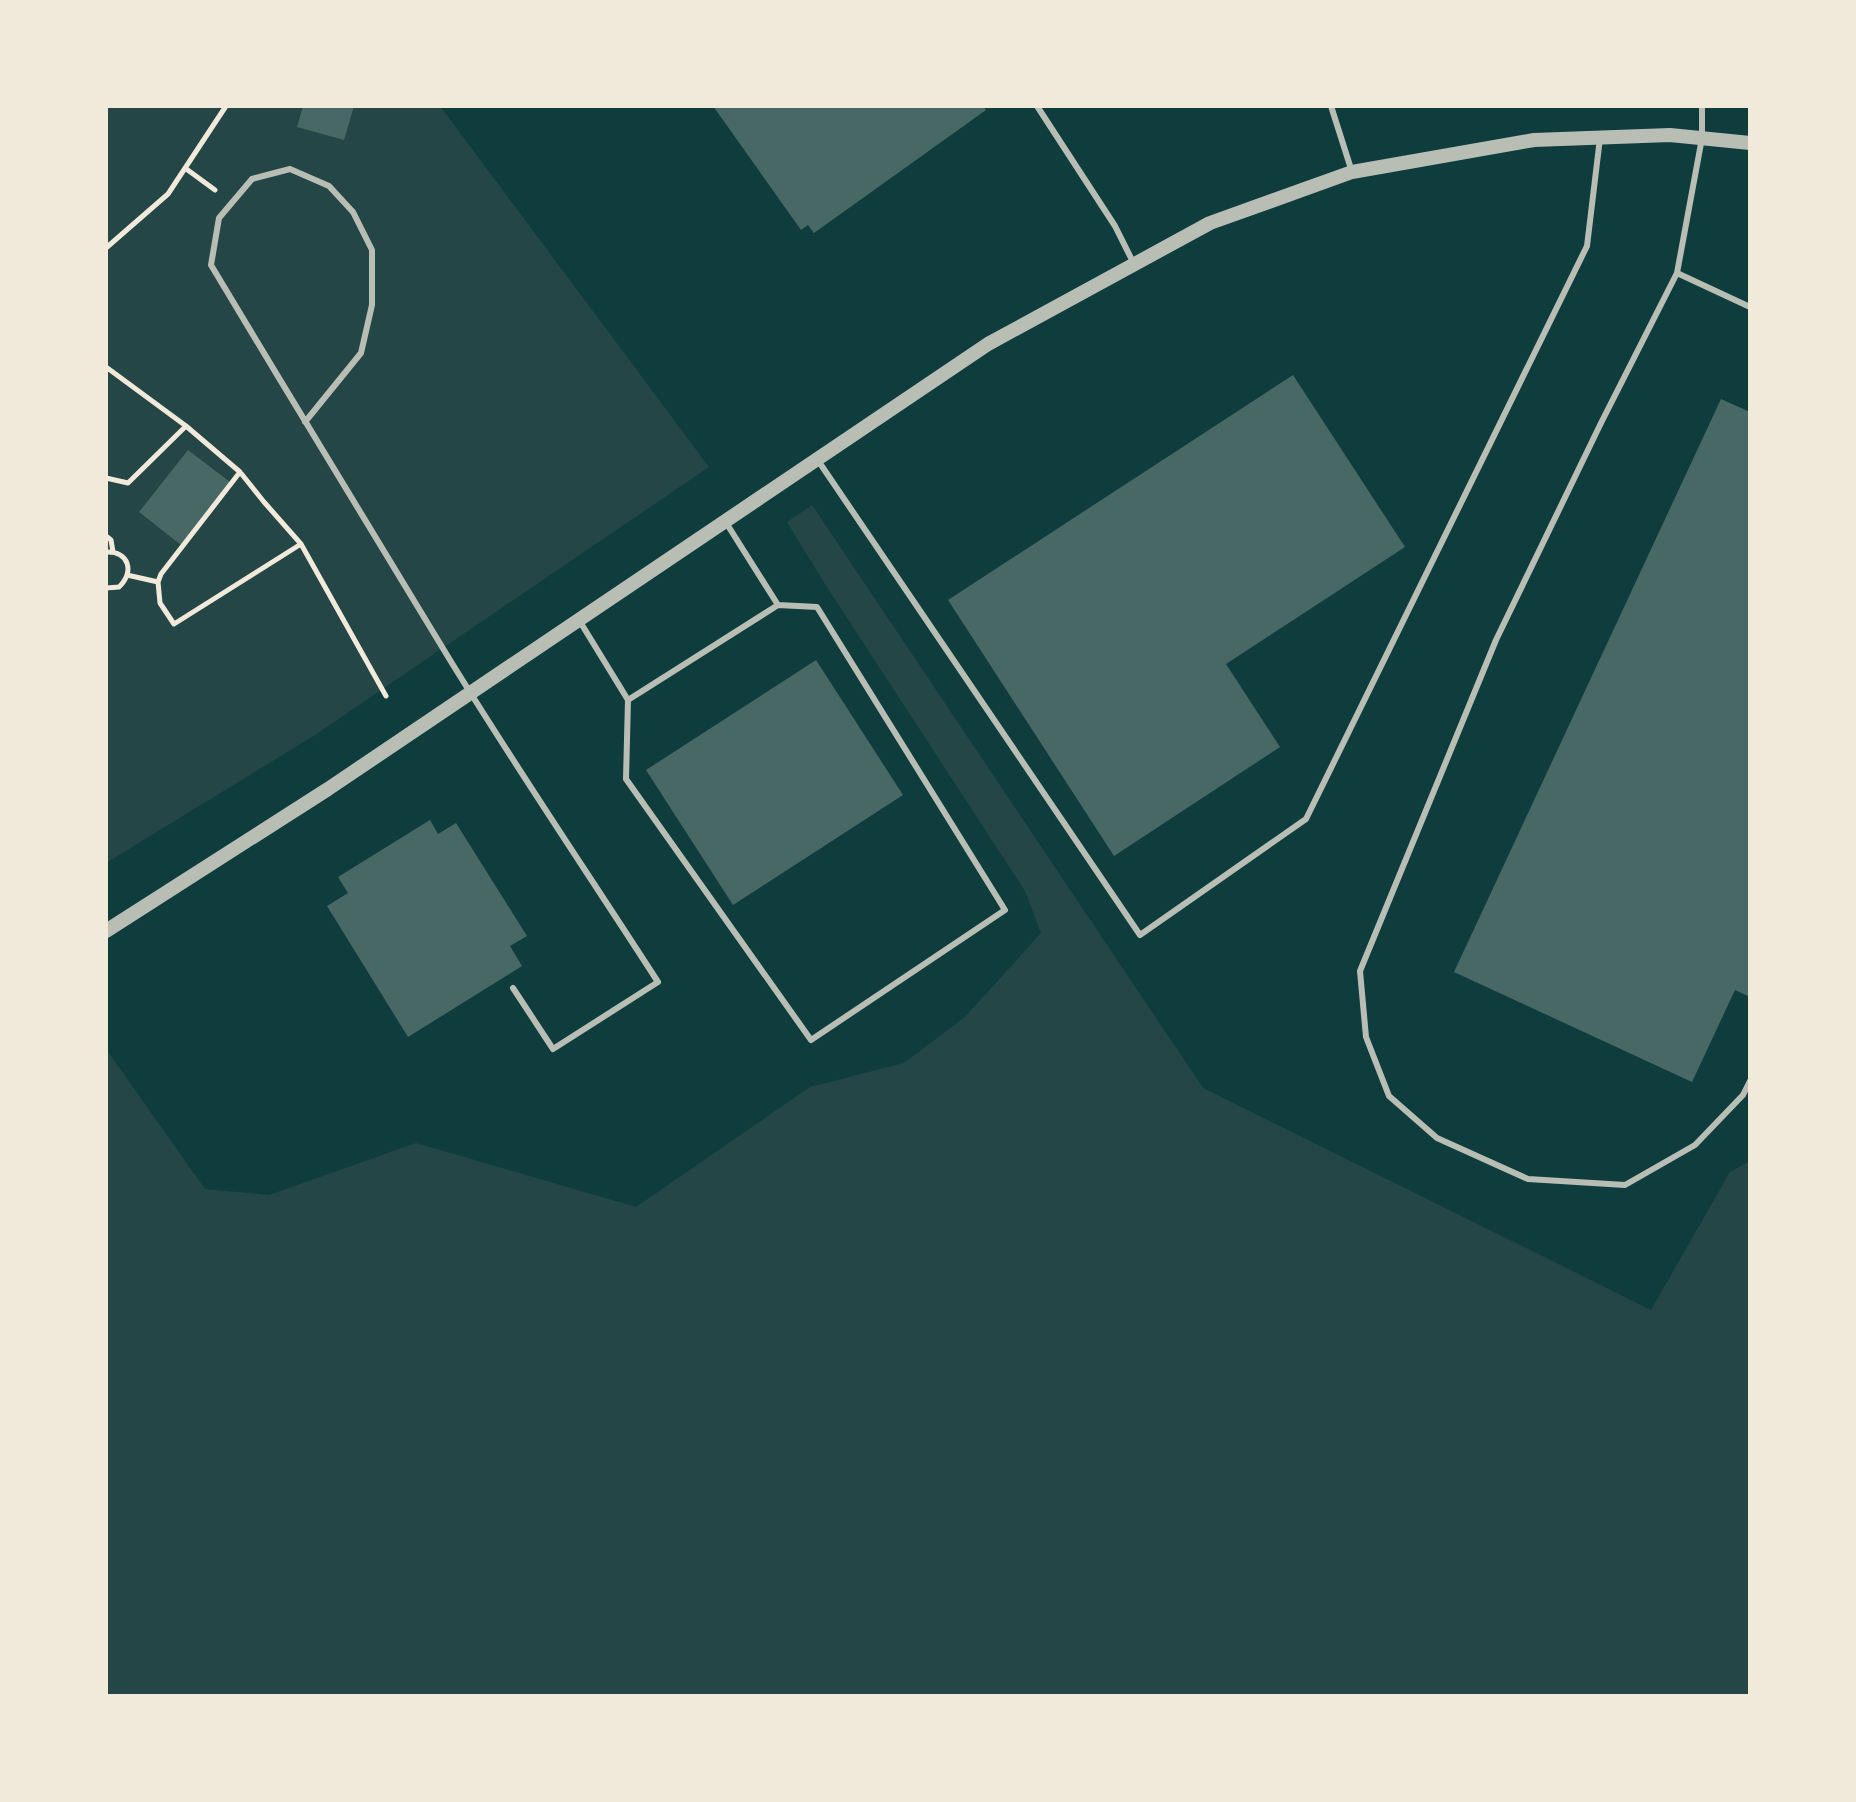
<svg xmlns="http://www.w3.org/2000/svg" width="1856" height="1802" font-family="Quicksand,sans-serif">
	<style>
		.green { fill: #244646 }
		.building { fill: #486865 }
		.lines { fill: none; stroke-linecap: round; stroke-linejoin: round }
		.path { stroke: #f1e9da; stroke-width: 5 }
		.service { stroke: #b8beb3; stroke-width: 6 }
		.tertiary { stroke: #b8beb3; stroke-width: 14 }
	</style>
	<rect width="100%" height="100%" fill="#0f3d3e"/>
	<path class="green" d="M106 106H440L709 467 315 735 106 863Z
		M812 505 1203 1088 1651 1310 1730 1172 1750 1161V1696H106V1049L205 1189 269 1195 416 1143 636 1207 810 1087 904 1063 965 1017 1041 933 1025 891 825 584 787 522Z"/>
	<path class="building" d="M303 106H354L344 140 297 127Z
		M713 106H983L986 110 814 233 808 225 801 230Z
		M1293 375 1405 547 1226 664 1280 747 1114 856 948 600Z
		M1721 399 1750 412V997L1735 990 1692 1082 1454 972Z
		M188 450 230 482 181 545 139 512Z
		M816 660 903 795 733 905 646 770Z
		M430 820 438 834 456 823 527 936 510 946 522 966 408 1037 327 906 348 893 338 877Z"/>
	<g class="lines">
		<path class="path" d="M185 168 215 190
			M106 248 168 194 226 106
			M106 367 186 426 240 472 264 502 301 544 386 696
			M106 478 128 483 186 426
			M106 536 111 540 113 552
			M106 552C129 551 135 572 119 587L106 588
			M127 575 158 582 160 603 174 624 301 544
			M158 582 161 574 240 472"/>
		<path class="service" d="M1037 106 1115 226 1134 264
			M1331 106 1352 172
			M1702 106V138L1677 273 1601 423 1496 640 1360 971 1366 1037 1389 1096 1437 1138 1528 1179 1625 1185 1695 1145 1743 1095 1750 1081
			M1677 273 1750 307
			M305 422 361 353 372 305V250L353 212 329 186 290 169 252 179 219 218 211 265C290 397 370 528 450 660 517 769 589 875 658 982L553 1049 513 988
			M817 459 1140 935 1306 819 1587 246 1600 138
			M725 521 778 605
			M579 620 628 700 626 779 811 1040 1005 910 817 607 778 605 628 700"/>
		<path class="tertiary" d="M106 931 328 789 988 344 1210 223 1352 172 1534 140 1670 135 1750 143"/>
	</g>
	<rect width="1856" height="1802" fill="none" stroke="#f1e9da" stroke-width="216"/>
</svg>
